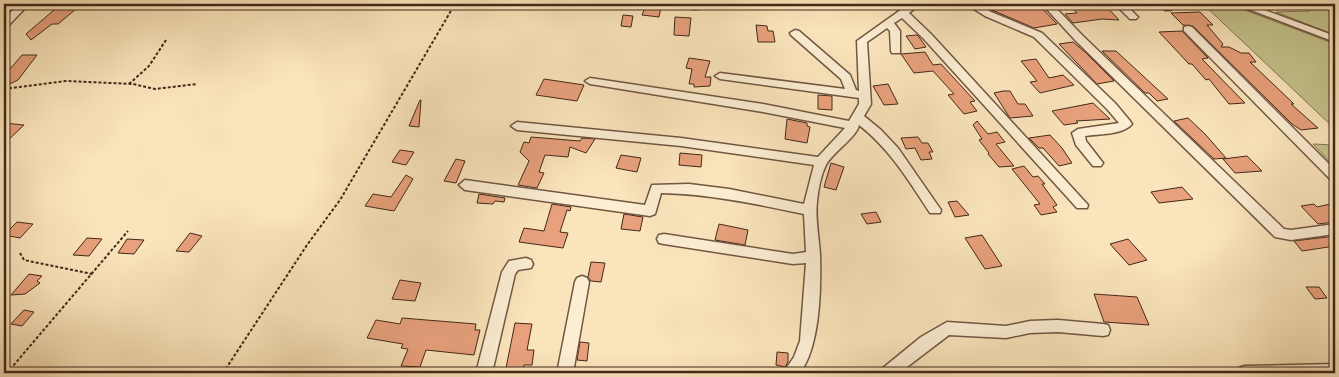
<svg xmlns="http://www.w3.org/2000/svg" width="1339" height="377" font-family="Vollkorn,serif">
	<style>
		.green { fill: #c4c28c; stroke: #847552 }
		.building { fill: #e8a17c; stroke: #432819 }
		.lines { fill: none; stroke-linecap: round; stroke-linejoin: round }
		.minor-casing { stroke: #715742; stroke-width: 3 }
		.path { stroke: #432819; stroke-width: 2; stroke-dasharray: 3 2; stroke-linecap: butt }
		.minor { fill: #fcedd3; fill-rule: evenodd }
	</style>
	<rect width="100%" height="100%" fill="#fae4bb"/>
	<filter id="stains"><feTurbulence type="fractalNoise" baseFrequency=".004" numOctaves="4"/><feColorMatrix values="0 0 0 0 .2 0 0 0 0 .09 0 0 0 0 .02 0 0 0 .5 -.17"/></filter>
	<radialGradient id="worn" r=".72"><stop offset=".6" stop-color="#630" stop-opacity="0"/><stop offset="1" stop-color="#630" stop-opacity=".3"/></radialGradient>
	<path class="green" d="M1203 4H1229L1335 44V129Z
		M1306 4H1335V35L1276 12 1310 11Z
		M1313 144 1335 145V167Z"/>
	<path class="building" d="M61 4H82L58 24H52L31 40 26 34Z
		M985 4H1038L1057 24 1034 28 992 10Z
		M1069 4H1104L1119 20 1102 19 1073 23 1065 14 1077 13Z
		M646 5 661 7 659 17 642 15Z
		M1200 12 1213 25H1207L1223 44 1221 47H1229L1241 53H1249L1256 62H1250L1294 104H1291L1318 128 1301 130 1292 124 1193 26 1183 25 1171 13Z
		M623 15 633 16 631 27 621 26Z
		M675 17 691 18 689 36 674 35Z
		M756 25 767 26 768 31H773L775 42H758Z
		M1182 31 1208 58 1202 59 1245 103 1229 104 1209 79 1206 80 1192 64H1189L1159 32Z
		M917 35 919 37 926 47 915 49 906 36Z
		M1073 42 1085 52 1114 81 1097 84 1059 44Z
		M1102 51H1116L1168 99 1157 101 1149 93H1145Z
		M925 52 933 65 941 64 975 101 970 102 977 111 964 114 948 95 954 94 933 71 914 73 901 54Z
		M22 55H37L18 80 12 83H4V76Z
		M689 58 710 61 705 77H711L710 86 694 87V84H689L692 69 686 68Z
		M1036 59 1049 78 1063 75 1074 85 1040 93 1030 82 1037 81 1021 61Z
		M544 79 584 85 577 101 536 95Z
		M888 84 898 104 884 105 873 86Z
		M1003 91H1010L1018 104H1025L1033 116 1010 118 994 93Z
		M818 95 832 96V110L818 109Z
		M420 100H421L419 127 409 126Z
		M1093 103 1110 119 1076 121 1078 123 1064 125 1052 111Z
		M1188 118 1205 134 1226 158 1214 159 1174 121Z
		M787 119 807 123V126L810 127 807 143 785 139Z
		M977 121 988 134 997 132 1005 142 996 144 1014 166 999 167 988 154 989 153 979 140 982 139 973 125Z
		M4 123 24 125 4 144Z
		M1050 135 1062 148 1072 163 1059 166 1043 148H1039L1029 138Z
		M531 137 580 141 582 138 595 139 586 153 570 147 568 157 545 155 539 172 544 173 537 188 518 185 529 161 520 152 524 142 529 143Z
		M918 137 922 143H928L933 152H929L932 159 921 160 915 148 906 149 901 138Z
		M400 150 414 152 406 165 392 162Z
		M680 153 702 155 701 167 679 165Z
		M621 155 641 158 637 172 616 168Z
		M1247 156 1262 171 1235 173 1223 159Z
		M456 159 465 161 456 183 444 181Z
		M831 163 844 167 836 190 824 187Z
		M1024 166 1033 177 1038 176 1045 184H1042L1057 205 1053 207 1057 212 1041 215 1034 205 1040 204 1012 169Z
		M406 175 413 179 394 211 365 206 373 194 391 197Z
		M1182 187 1193 199 1159 203 1151 192Z
		M479 194 505 198 504 202 495 201 493 204 477 203Z
		M957 201 969 215 955 217 948 202Z
		M1335 203V222L1318 224 1301 206 1314 204 1317 207Z
		M552 204 571 207 570 211 567 210 560 232 568 233 563 248 519 242 524 228 544 231Z
		M876 212 881 222 867 224 861 214Z
		M624 214 643 217 640 231 621 229Z
		M17 222 33 224 20 238 4 235Z
		M719 224 748 230 745 245 715 240Z
		M190 233 202 236 189 252 176 251Z
		M982 235 1002 266 985 269 965 238Z
		M1335 236V246L1302 251 1294 241Z
		M87 238 102 239 89 256 73 255Z
		M127 239 144 240 134 254 118 253Z
		M1128 239 1147 260 1129 265 1110 244Z
		M591 262 605 263 601 282 591 281 588 277Z
		M29 274 42 276 37 281 40 283 25 294 11 295Z
		M400 280 421 283 415 301 392 299Z
		M1306 287H1319L1327 298 1315 299Z
		M1094 294 1137 297 1149 325 1104 322Z
		M24 310 34 312 22 326 11 324Z
		M402 318 476 324 475 330H480L474 355 426 350 420 367 401 366 408 349 401 348 403 344 367 338 376 320 400 324Z
		M515 323 532 324 527 350H534L532 365H524L521 373H505Z
		M580 342 589 343 587 361 577 360Z
		M777 352 788 353V362L785 367 776 365Z"/>
	<g class="lines">
		<g class="minor-casing">
			<path id="minor" d="M19 4H29L8 26 4 27V19Z
				M678 4H704L706 6C700 11 684 9 678 4Z
				M909 4H920L909 13 931 34 1088 205 1087 208H1077L923 38 902 18 894 23 900 31V53H892L891 51 890 31 887 28 867 42 871 104 864 116 881 130 898 148 941 210 940 213H930C909 181 890 149 859 125 857 137 832 153 826 165 821 175 818 190 817 202 815 218 819 237 820 255 821 289 820 346 800 373H783L794 357 800 341 806 263 793 264 664 244 659 243 657 239 659 235 664 234 793 254 806 252 804 214C756 204 710 194 661 193L655 214 650 216 465 190 459 185 465 180 645 205 652 185 689 184 729 189 804 204 814 165 681 146 517 130 511 126 517 122 681 138 818 157 845 128 763 112 590 84 585 81 590 78 763 104 849 121 859 104V98L720 79 715 76 720 73 845 89 841 79 791 35 790 33 795 30 799 31 850 75 856 90 859 91 857 41Z
				M966 4H977L991 12 1042 33 1115 103 1130 121 1132 124C1123 135 1098 134 1085 136L1086 141 1103 163 1101 166H1093L1076 145 1072 133 1078 129 1119 123 1107 109 1034 37 985 16Z
				M1042 4H1052L1083 36 1284 229 1291 230 1335 224V234L1291 240 1275 237 1075 40Z
				M1115 4H1125L1138 17 1136 19H1130Z
				M1160 4H1170L1173 8 1171 10H1165Z
				M1235 4H1248L1335 36V42Z
				M1188 26 1192 27 1335 170V181L1331 180 1184 31V27Z
				M526 258 531 260 533 264 531 268 518 270 515 274 492 373H476L502 272 509 261Z
				M582 276 587 278 589 282 573 373H557L575 282 577 278Z
				M1058 320 1103 324 1108 325 1110 330 1108 335 1103 336 1058 332 1030 333 1006 338 949 335 899 373H880L883 368 921 337 947 322 1006 326 1030 321Z
				M1335 364V373H1236L1239 368 1244 366Z"/>
		</g>
		<path class="path" d="M129 84 149 66 166 40
			M4 89 66 81 133 84 155 89 197 84
			M20 253 24 260 92 274
			M7 373 128 231
			M223 373 307 245 340 200 455 4"/>
		<use href="#minor" class="minor"/>
	</g>
	<rect width="1339" height="377" fill="none" stroke="#fae4bb" stroke-width="20"/>
	<rect x="5" y="5" width="1329" height="367" fill="none" stroke="#432819" stroke-width="2.5"/>
	<rect x="10" y="10" width="1319" height="357" fill="none" stroke="#432819"/>
	<rect width="100%" height="100%" filter="url(#stains)"/>
	<rect width="100%" height="100%" fill="url(#worn)"/>
</svg>
